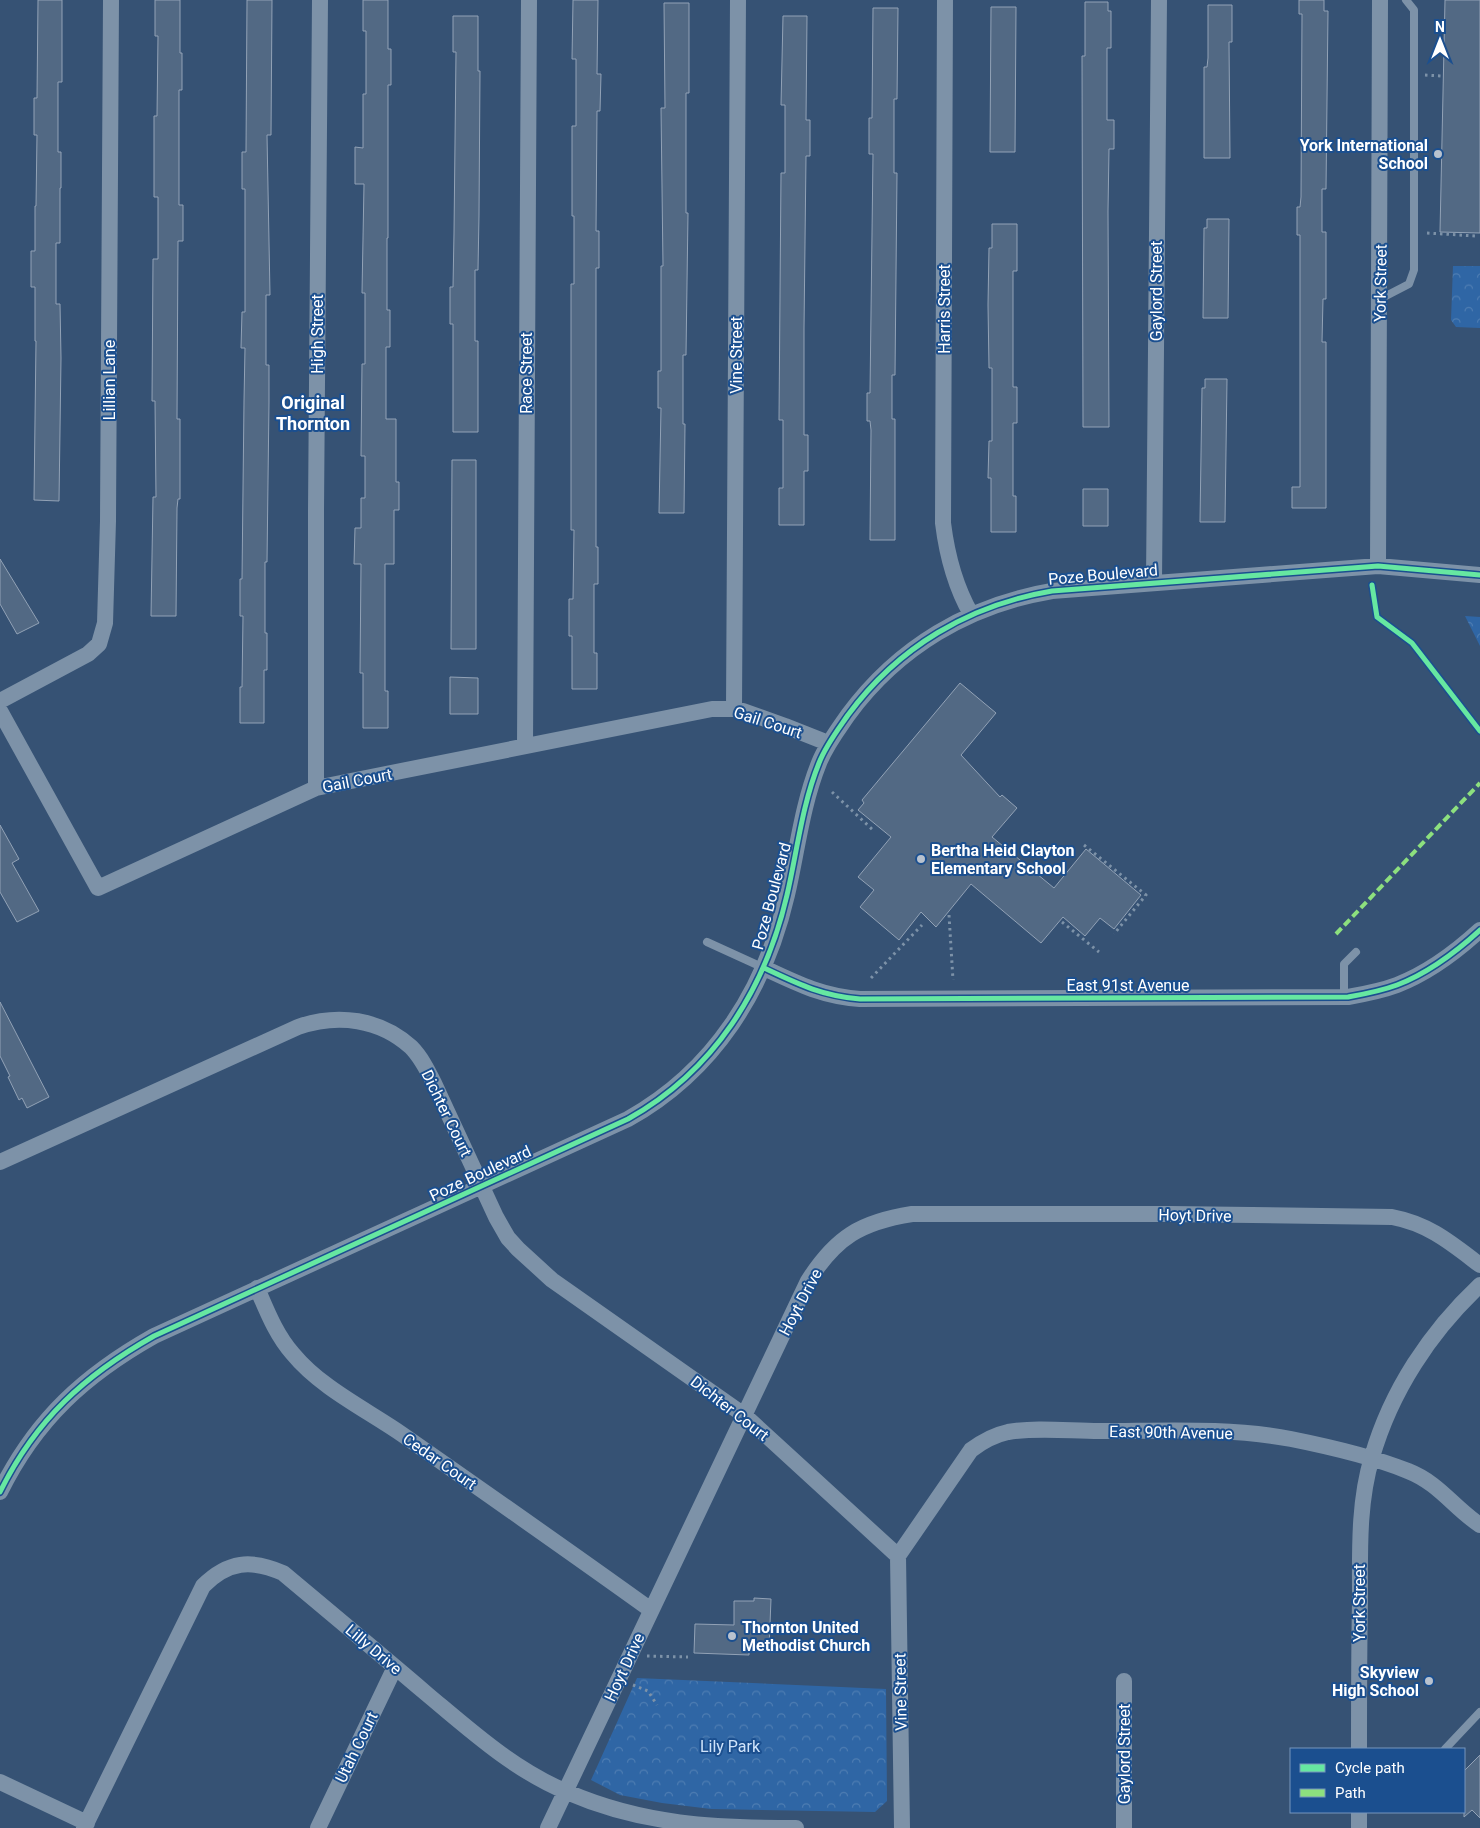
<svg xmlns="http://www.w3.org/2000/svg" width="1480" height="1828" font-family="Roboto,sans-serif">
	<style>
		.park { fill: url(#park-crowns) }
		.building { fill: #526984; stroke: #92a2b6 }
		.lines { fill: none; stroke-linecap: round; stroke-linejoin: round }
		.path { stroke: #7d92a8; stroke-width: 3; stroke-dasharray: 2.5 4; stroke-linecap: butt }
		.lane { stroke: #7d92a8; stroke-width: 8 }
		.street { stroke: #7d92a8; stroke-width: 16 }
		.quiet { stroke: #8de07e; stroke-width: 4; stroke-dasharray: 8 4; stroke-linecap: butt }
		.cycleway-casing { stroke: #1b4f8f; stroke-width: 8 }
		.cycleway { stroke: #66e7a1; stroke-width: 5 }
		.poi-dot { fill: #b9c2ce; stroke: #1b4f8f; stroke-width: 2 }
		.labels { text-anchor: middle; stroke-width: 4; stroke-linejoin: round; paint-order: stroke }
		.poi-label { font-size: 16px; font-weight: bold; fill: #fff; stroke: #1b4f8f; text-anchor: end }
		.street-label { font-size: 16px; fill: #fff; stroke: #1b4f8f }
		.park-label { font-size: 16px; fill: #cfe3fa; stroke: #1b4f8f }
		.neighbourhood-label { font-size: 18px; font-weight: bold; fill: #fff; stroke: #1b4f8f }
	</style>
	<defs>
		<pattern id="park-crowns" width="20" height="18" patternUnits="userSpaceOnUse" patternTransform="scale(1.25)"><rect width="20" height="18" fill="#2f66a5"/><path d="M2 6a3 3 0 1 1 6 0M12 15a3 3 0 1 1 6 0" fill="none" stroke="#4e7db2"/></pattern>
	</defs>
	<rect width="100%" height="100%" fill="#365274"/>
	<path class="park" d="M1453 266H1480V328L1456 327 1451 320Z
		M1465 616 1480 617V646Z
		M637 1678 886 1689 887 1801 875 1812 711 1809 662 1803 620 1795 591 1780Z"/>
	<path class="building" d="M38 0H62V82H58V152H61V188H60V243H56V304H60L61 358 59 501 34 500 36 341H35V287H31V251H35V206H36L37 135H34V98H37Z
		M155 0H180V53H182V90H179V205H183V241H178L177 419H180V499H178L177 508 176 616H151L153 497H156L155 401H152L153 259H158V197H154V116H157L158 36H155Z
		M247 0H272L271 135H267L270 295H266V365H269V402L267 562H265V633H267V670H264V723H240V687H242L243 616H240V579H242L244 401 245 348H241L242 312H245V189H242V152H246Z
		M363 0H388V49H391V85H388V238H387V310H390V347H386V419H396V482H399V510H394V564H385V691H388V728H363V673H360L361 564H354L355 528H361V498H365V456H361L362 364H365V293H362L364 184H355V147L363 148V94H366V31H363Z
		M573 0H598L597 74H601L600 111H597L596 231H599V268H596V547H598V584H594V653H597V689H572V636H569V599H573L574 530H571V284H574V216H572V126H576V59H572Z
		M1299 0H1324V11H1328L1326 189H1322V232H1326V299H1323L1322 342H1326V508H1292V487H1300V235H1297V207H1300L1301 197 1302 14H1299Z
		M1445 0H1480V233L1440 232Z
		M1085 2H1108V11H1111V48H1107V120H1114V149H1109L1108 211 1109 427H1083L1082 56H1085Z
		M664 3H689V93H686V213H688L686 355H683V424H685L684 513H659L661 408H658V371H661V266H663L661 108H665Z
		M1208 5H1232V42H1229L1230 158H1204V67H1207L1208 58Z
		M991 7H1016L1015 152H990Z
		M873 8H898L897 99H894V173H897L895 375H892V419H895V540H870L871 430 870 421H867V393H870L873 154H869V118H872Z
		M453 16H478V71H480L479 215 478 270H475V341H478V432H453V324H450V287H453L454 233 456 52H453Z
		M783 16H807L806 120H810V156H806L804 329V435H808V471H804V525H779V488H783V420H779L781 173H785V105H781Z
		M1207 219H1229L1228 318H1203L1204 228H1207Z
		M992 224H1017V271H1013V387H1017V423H1013V496H1016V532H991V478H988L989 441H992V368H989L988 305 989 248H992Z
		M1205 379H1227L1225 522H1200L1202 388H1205Z
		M452 460H476V649H451Z
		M1083 489H1108V526H1083Z
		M0 559 39 623 17 634 0 604Z
		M450 677 478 678V714H450Z
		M960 683 996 713 961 755 1000 797 1002 795 1017 808 992 837 1054 888 1086 849 1141 895 1114 929 1100 918 1085 936 1063 917 1041 943 971 884 936 927 921 912 899 940 860 907 874 890 858 877 891 837 858 810 864 803 862 800Z
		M0 825 19 859 12 863 39 911 17 922 0 892Z
		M0 1002 49 1097 27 1108 22 1098 19 1100 8 1077 10 1076 0 1056Z
		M754 1598 771 1599 769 1649 749 1648V1655L694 1653 695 1624 734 1625V1601H754Z
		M1480 1755V1818L1472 1810 1464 1817V1771Z"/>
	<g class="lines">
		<path class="path" d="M1425 75 1442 76
			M1427 233 1475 236
			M832 792 874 831
			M1084 845 1146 895 1114 934
			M949 915 953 980
			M1062 922 1099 952
			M871 978 922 925
			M647 1656 688 1657
			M633 1685 648 1691 657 1705"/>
		<path class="lane" d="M1380 299 1409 284 1414 270V10L1406 0
			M707 942 764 968
			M1344 997V964L1356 952
			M1445 1749 1480 1712"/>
		<path class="street" d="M945 0 943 523C947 555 955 586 971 614
			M1378 566 1380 0
			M1154 582 1159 0
			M0 701 88 654 99 644 105 623 108 521 111 0
			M734 709 738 0
			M0 711 98 888 316 788 712 709H734L743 711 785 726 828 743
			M525 746 529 0
			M316 788V511L320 0
			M764 968C798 984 822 996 860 999L1348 997C1365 994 1381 991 1397 985 1428 973 1456 952 1480 930
			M0 1162 298 1027C338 1013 380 1019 411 1047 421 1057 428 1071 434 1083L496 1217 508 1238 518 1249 552 1280 744 1415 898 1556
			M257 1288C267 1311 276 1335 293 1354 321 1388 367 1410 403 1435 486 1493 569 1551 651 1610
			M0 1492C36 1419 85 1375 154 1336L628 1119C714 1071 765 990 787 895 797 852 802 805 819 763 826 745 837 731 848 715 898 647 969 605 1052 591L1378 566 1480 575
			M898 1556 971 1450C983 1441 994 1435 1008 1432 1036 1427 1070 1431 1099 1431 1162 1431 1229 1427 1291 1439 1331 1447 1371 1456 1408 1471 1439 1483 1454 1508 1480 1525
			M898 1556 902 1828
			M1359 1749C1359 1700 1359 1650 1360 1601 1360 1553 1358 1503 1372 1457 1391 1391 1430 1332 1480 1285
			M0 1782 87 1823
			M84 1828 203 1586C228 1561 251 1559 283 1573 332 1614 380 1654 428 1695 471 1731 514 1770 567 1792 643 1825 715 1828 796 1828
			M318 1828 395 1667
			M548 1828 808 1281C836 1237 861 1222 912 1214H1171L1392 1217C1429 1224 1451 1243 1480 1265
			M1124 1828V1681
			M1359 1828V1812"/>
		<path class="quiet" d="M1336 934 1480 783"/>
		<g class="cycleway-casing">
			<path id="cycleway" d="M1372 585 1377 617 1412 643 1480 731
				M764 968C798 984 822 996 860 999L1348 997C1365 994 1381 991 1397 985 1428 973 1456 952 1480 930
				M0 1492C36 1419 85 1375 154 1336L628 1119C714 1071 765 990 787 895 797 852 802 805 819 763 826 745 837 731 848 715 898 647 969 605 1052 591L1378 566 1480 575"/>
		</g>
		<use href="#cycleway" class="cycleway"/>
	</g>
	<g class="poi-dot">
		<circle cx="1438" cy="154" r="5"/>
		<circle cx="921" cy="859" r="5"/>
		<circle cx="732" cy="1636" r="5"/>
		<circle cx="1429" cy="1681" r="5"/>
	</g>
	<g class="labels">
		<g class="poi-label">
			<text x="1428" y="151">York International<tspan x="1428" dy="18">School</tspan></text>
			<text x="931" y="856" text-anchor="start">Bertha Heid Clayton<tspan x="931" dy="18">Elementary School</tspan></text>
			<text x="742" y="1633" text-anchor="start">Thornton United<tspan x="742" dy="18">Methodist Church</tspan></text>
			<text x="1419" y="1678">Skyview<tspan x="1419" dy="18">High School</tspan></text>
		</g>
		<g class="street-label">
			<text transform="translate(1380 283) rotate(-89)" y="6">York Street</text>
			<text transform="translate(1156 291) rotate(-90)" y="6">Gaylord Street</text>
			<text transform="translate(944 309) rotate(-90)" y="6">Harris Street</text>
			<text transform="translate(317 334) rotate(-90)" y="6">High Street</text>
			<text transform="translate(736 355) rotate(-90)" y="6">Vine Street</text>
			<text transform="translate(526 373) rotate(-90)" y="6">Race Street</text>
			<text transform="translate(109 380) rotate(-90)" y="6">Lillian Lane</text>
			<text transform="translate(1103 574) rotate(-5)" y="6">Poze Boulevard</text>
			<text transform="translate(768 722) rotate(18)" y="6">Gail Court</text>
			<text transform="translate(357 780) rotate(-11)" y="6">Gail Court</text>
			<text transform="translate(771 896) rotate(-75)" y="6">Poze Boulevard</text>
			<text x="1128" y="991">East 91st Avenue</text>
			<text transform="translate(447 1113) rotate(64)" y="6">Dichter Court</text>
			<text transform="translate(480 1173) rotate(-25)" y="6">Poze Boulevard</text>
			<text transform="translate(1195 1215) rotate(1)" y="6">Hoyt Drive</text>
			<text transform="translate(800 1302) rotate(-62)" y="6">Hoyt Drive</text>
			<text transform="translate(730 1408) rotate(38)" y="6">Dichter Court</text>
			<text transform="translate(1171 1432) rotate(1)" y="6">East 90th Avenue</text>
			<text transform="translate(440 1461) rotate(35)" y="6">Cedar Court</text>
			<text transform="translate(1359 1603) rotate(-90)" y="6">York Street</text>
			<text transform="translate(374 1649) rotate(40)" y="6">Lilly Drive</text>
			<text transform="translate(624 1667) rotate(-65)" y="6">Hoyt Drive</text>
			<text transform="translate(900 1692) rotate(-91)" y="6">Vine Street</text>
			<text transform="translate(356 1747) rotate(-64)" y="6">Utah Court</text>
			<text transform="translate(1124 1754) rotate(-90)" y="6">Gaylord Street</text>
		</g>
		<g class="park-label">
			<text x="730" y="1752">Lily Park</text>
		</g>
		<g class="neighbourhood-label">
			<text x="313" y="409">Original<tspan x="313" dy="21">Thornton</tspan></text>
		</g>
	</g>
	<rect x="1290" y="1748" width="175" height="65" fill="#1b4f8f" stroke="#7695bc"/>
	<rect x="1300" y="1764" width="25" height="8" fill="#66e7a1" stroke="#7695bc"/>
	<text x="1335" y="1773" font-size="15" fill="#ffffff">Cycle path</text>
	<rect x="1300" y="1789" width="25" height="8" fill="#8de07e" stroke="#7695bc"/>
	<text x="1335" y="1798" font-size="15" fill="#ffffff">Path</text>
	<g transform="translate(1440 40)" stroke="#1b4f8f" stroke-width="4" paint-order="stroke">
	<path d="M0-4L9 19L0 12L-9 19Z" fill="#ffffff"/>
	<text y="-8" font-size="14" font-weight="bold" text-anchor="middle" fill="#ffffff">N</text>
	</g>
</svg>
